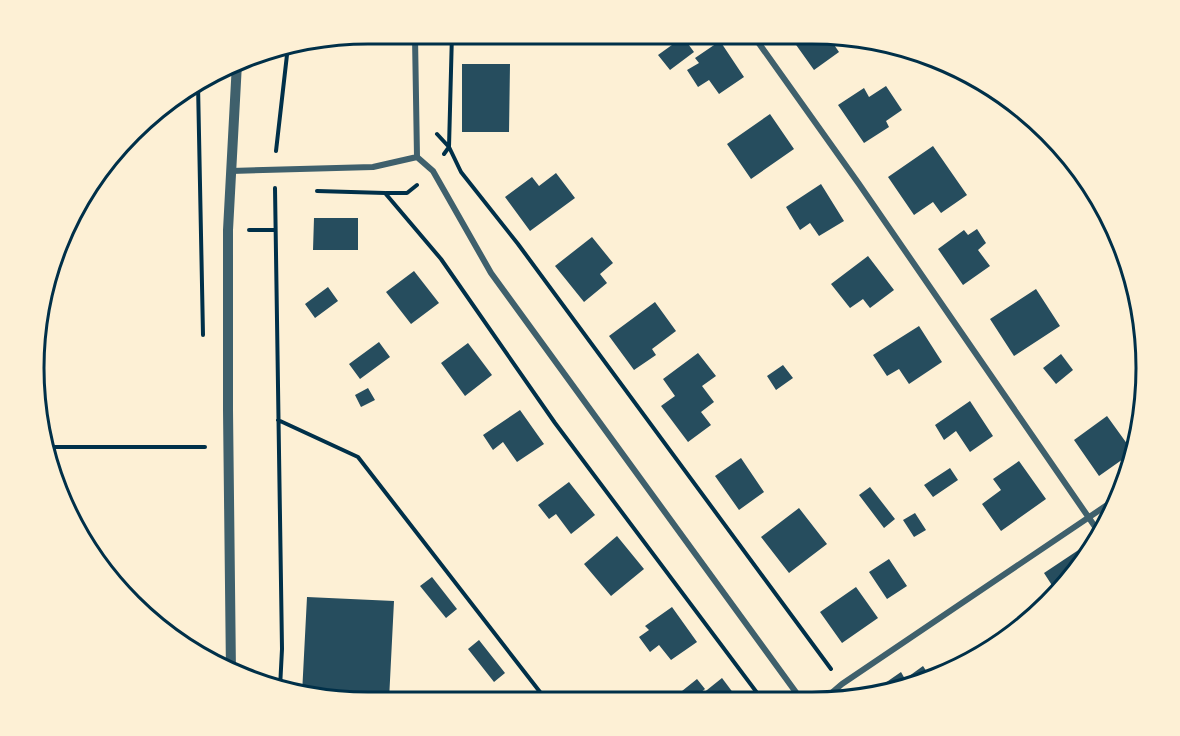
<svg xmlns="http://www.w3.org/2000/svg" width="1180" height="736" font-family="Quicksand,sans-serif">
	<style>
		.building { fill: #264d5e }
		.lines { fill: none; stroke-linecap: round; stroke-linejoin: round }
		.path { stroke: #003049; stroke-width: 4 }
		.minor { stroke: #3f606c; stroke-width: 6 }
		.tertiary { stroke: #3f606c; stroke-width: 10 }
		.rim { fill: none; stroke: #003049; stroke-width: 3 }
	</style>
	<rect width="100%" height="100%" fill="#fdf0d5"/>
	<path class="building" d="M484 34H502L489 42Z
		M789 35 828 36 839 52 814 70Z
		M683 37 694 52 670 70 658 55Z
		M720 41 744 77 719 94 709 80 698 87 687 70 699 63 695 58Z
		M462 64H510L509 132H462Z
		M886 86 902 110 886 121 889 127 864 143 838 105 864 88 869 97Z
		M770 114 794 149 751 179 727 144Z
		M933 146 967 195 941 213 933 202 914 215 888 177Z
		M556 173 575 198 530 231 505 197 532 177 539 186Z
		M821 184 844 221 819 236 810 223 800 230 786 207Z
		M314 218H358V250H313Z
		M977 229 986 243 978 250 990 266 963 285 938 249 964 230 968 235Z
		M592 237 613 263 600 274 607 283 584 302 555 266Z
		M868 256 894 290 870 308 863 299 850 308 831 284Z
		M414 271 439 303 411 324 386 292Z
		M328 287 338 301 315 318 305 304Z
		M1036 289 1060 326 1014 356 990 319Z
		M655 302 676 331 652 349 656 355 634 370 609 336Z
		M919 326 942 362 909 384 899 369 887 376 873 355Z
		M379 342 390 357 360 379 349 364Z
		M468 343 492 375 465 396 441 363Z
		M698 353 716 376 702 386 714 402 701 412 711 425 688 442 661 406 675 396 663 379Z
		M1061 354 1073 370 1056 384 1043 368Z
		M783 365 793 378 776 390 767 376Z
		M368 388 375 400 361 407 355 395Z
		M970 401 993 436 970 452 956 431 944 440 935 425Z
		M520 410 544 444 517 462 503 442 493 450 483 435Z
		M1107 416 1133 452 1099 476 1074 440Z
		M741 458 764 492 739 510 715 476Z
		M1019 461 1046 499 1001 531 982 504 1001 490 993 479Z
		M950 468 958 480 933 497 924 485Z
		M569 482 595 515 571 534 556 514 549 519 538 505Z
		M870 487 895 519 884 528 859 495Z
		M799 508 827 544 789 573 761 537Z
		M915 513 926 530 914 537 903 520Z
		M617 536 644 569 611 596 584 564Z
		M1080 549 1085 557 1078 572 1055 590 1044 573Z
		M889 559 907 586 887 599 869 572Z
		M432 577 457 609 446 618 420 586Z
		M856 587 878 618 842 643 820 612Z
		M307 597 394 601 389 700H325L302 694Z
		M672 607 697 642 671 660 659 645 650 652 639 637 649 630 645 626Z
		M479 640 505 673 494 682 468 649Z
		M923 666 931 678 899 691 879 695 875 690 901 672 905 679Z
		M722 678 740 702H692Z
		M697 679 705 689 690 701 682 691Z"/>
	<g class="lines">
		<path class="path" d="M198 84 203 335
			M437 134 449 147 461 172 518 244 831 669
			M276 151 288 46
			M444 154 449 147 452 33
			M275 188 282 649 280 688
			M317 191 385 193 441 259 555 423 764 702
			M386 193H407L417 185
			M249 230H275
			M278 420 358 457 547 701
			M45 444 51 447H205"/>
		<path class="minor" d="M753 35 859 184 1098 531
			M350 36 415 37 423 33
			M415 37 417 157
			M417 157 433 171 491 273 803 702
			M231 171 373 167 417 157
			M821 702 842 684 1113 501"/>
		<path class="tertiary" d="M231 673 228 410V230L237 63"/>
	</g>
	<path d="M0 0H1180V736H0ZM368 44H812A324 324 0 0 1 1136 368V368A324 324 0 0 1 812 692H368A324 324 0 0 1 44 368V368A324 324 0 0 1 368 44Z" fill="#fdf0d5" fill-rule="evenodd"/>
	<path class="rim" d="M368 44H812A324 324 0 0 1 1136 368V368A324 324 0 0 1 812 692H368A324 324 0 0 1 44 368V368A324 324 0 0 1 368 44Z"/>
</svg>
